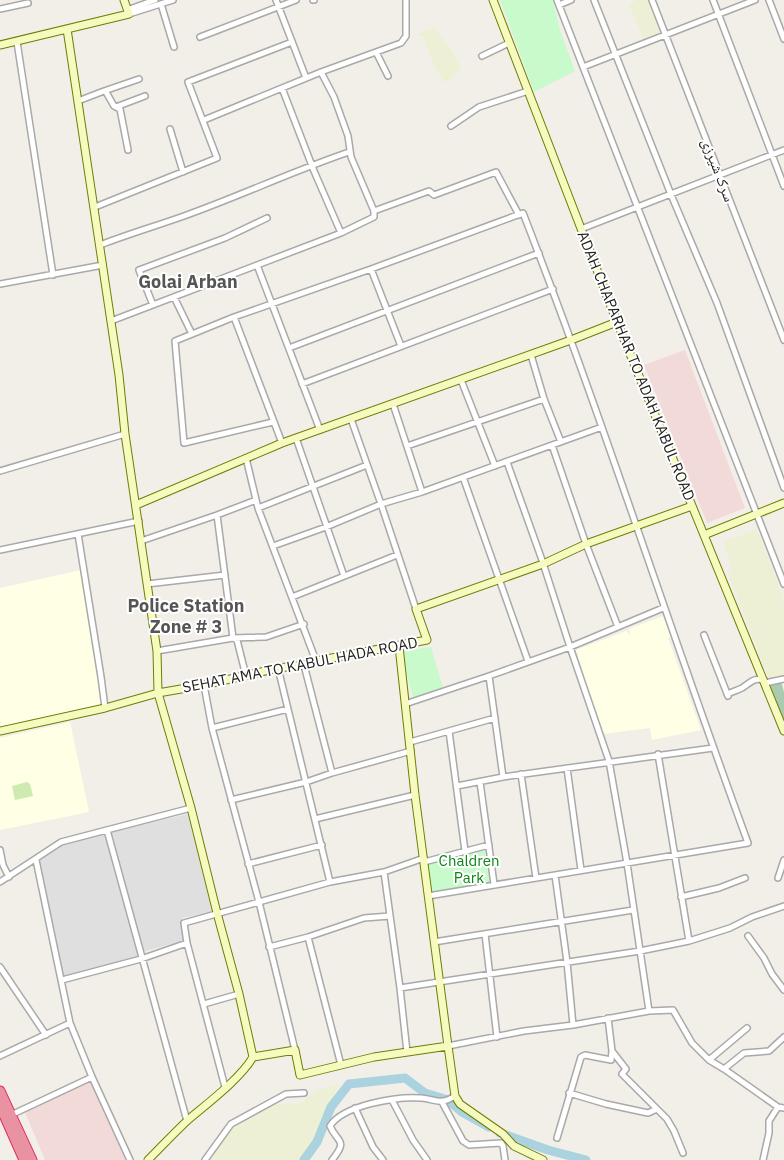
<svg xmlns="http://www.w3.org/2000/svg" width="784" height="1160" font-family="'IBM Plex Sans','Noto Naskh Arabic',sans-serif">
	<style>
		.residential { fill: #e0dfdf }
		.commercial { fill: #f2dad9 }
		.education { fill: #ffffe5 }
		.farmland { fill: #eef0d5 }
		.grass { fill: #cdebb0 }
		.cemetery { fill: #aacbaf }
		.park { fill: #c8facc }
		.lines { fill: none; stroke-linecap: round; stroke-linejoin: round }
		.river { stroke: #aad3df; stroke-width: 9 }
		.street-casing { stroke: #a9a9a9; stroke-width: 8 }
		.secondary-casing { stroke: #707d05; stroke-width: 9 }
		.highway-casing { stroke: #dc2a67; stroke-width: 11 }
		.street { stroke: #fff; stroke-width: 5 }
		.secondary { stroke: #f7fabf; stroke-width: 7 }
		.highway { stroke: #e892a2; stroke-width: 9 }
		.labels { text-anchor: middle; stroke-width: 4; stroke-linejoin: round; paint-order: stroke }
		.street-label { font-size: 15px; fill: #222; stroke: #fff }
		.park-label { font-size: 15px; fill: #0c8416; stroke: #fff }
		.quarter-label { font-size: 18px; font-weight: bold; fill: #555; stroke: #fff }
	</style>
	<rect width="100%" height="100%" fill="#f2efe9"/>
	<path class="residential" d="M188 814 212 912 182 918 186 940 142 952 109 832Z
		M106 832 139 958 64 977 39 866 40 860 60 844Z"/>
	<path class="commercial" d="M685 350 745 508 707 523 644 365Z
		M91 1080 128 1160H45L24 1110Z"/>
	<path class="education" d="M81 570 105 708 0 729V588Z
		M663 616 671 637 668 638 701 730 652 740 650 728 602 734 576 650 626 631 631 635 629 629Z
		M70 722 89 812 0 830V738Z"/>
	<path class="farmland" d="M636 0H649L663 33 644 40 629 5Z
		M434 27 452 51 461 69 445 83 435 68 423 36 415 35Z
		M757 529 784 600V675L769 679 727 571 732 569 723 542Z
		M335 1085H339L330 1104 317 1142 304 1160H208L232 1126 265 1104H299L317 1090Z"/>
	<path class="grass" d="M27 782 30 784 33 796 15 800 12 786Z"/>
	<path class="cemetery" d="M781 681 784 692V723L769 684Z"/>
	<path class="park" d="M500 0H553L560 30 575 71 534 92Z
		M431 647 443 688 413 698 401 651Z
		M484 848 491 883 431 894 428 863Z"/>
	<g class="lines">
		<path class="river" d="M500 1133 548 1150 586 1160
			M304 1160 317 1142 331 1107 349 1084 405 1078 425 1093 448 1100 462 1112 489 1127"/>
		<g class="street-casing">
			<path id="street" d="M276 0 306 78
				M313 0H314
				M557 0 784 584
				M594 0 672 197 717 303 784 488
				M652 0 784 340
				M713 0 784 186
				M769 0 784 39
				M161 4 174 47
				M559 5 571 0
				M0 9 28 3
				M127 10 155 0
				M129 14 173 0
				M200 37 296 0
				M17 42 53 275
				M376 52 401 43 406 36V0
				M482 56 509 43
				M583 67 755 0
				M282 88 314 171 341 233
				M104 91 139 79
				M78 101 104 91 106 92 114 106 120 109 128 150
				M116 107 145 96
				M204 120 321 72 376 52 388 76
				M451 126 479 107 528 91
				M170 129 183 172
				M95 207 217 158 188 82 292 42
				M374 211 429 191 434 195 496 172 519 215
				M581 229 784 150
				M100 245C128 234 156 226 184 216 240 196 293 171 349 152
				M257 265 320 430
				M371 269 401 346
				M0 284 103 265
				M174 297 192 334
				M153 305 139 270 225 238 267 218
				M234 317 282 443
				M111 321 341 233 374 217V211L351 157 348 136 334 97 321 72
				M289 348 539 253
				M531 355 544 399 561 442
				M461 380 495 466
				M302 384 553 289
				M393 404 422 492
				M351 419 381 504 416 609
				M273 422 184 443 175 341 234 317 371 269 523 213C604 421 671 634 748 843L428 896
				M296 438 344 576
				M552 445 586 544 618 627
				M407 446 544 399
				M246 458 258 508 316 661
				M0 471 125 434
				M463 477 528 661
				M258 508 367 465
				M217 515 233 638 237 640 246 676
				M78 534 101 677 105 708
				M141 541 217 515 256 500
				M273 546 326 527 381 504 422 492 602 427
				M0 550 139 521
				M147 584 225 575
				M292 597 397 555
				M704 635 728 696
				M157 651 233 638 266 637 304 624
				M304 665 332 773
				M278 668 330 882
				M489 676 503 777
				M765 683 784 679
				M204 685 212 728 259 902 295 1050
				M727 694C732 692 738 690 742 688 750 683 754 677 764 680
				M405 704 489 676 570 647 663 608
				M212 728 288 709
				M449 731 465 851
				M410 742 495 718
				M658 754 689 941
				M567 768 581 870
				M521 774 536 878
				M480 782 494 884
				M457 786 503 777 713 748
				M231 800 306 782 332 773 411 751
				M315 819 415 795
				M107 830 187 1121
				M0 850 3 865 9 877
				M36 860 70 1023 92 1077 130 1160
				M424 862 489 845
				M248 864 322 845
				M384 872 400 988 407 1052
				M555 875 567 962 573 1025
				M778 878 784 860
				M0 882 61 842 191 808
				M681 897 719 888 745 878
				M485 934 497 1037
				M748 936 764 958 772 974 784 990
				M308 937 341 1065
				M434 942 633 910
				M269 947 308 937 364 918 390 916
				M0 967 46 1035
				M62 980 141 959 187 943
				M400 988 640 951 689 941 730 928 752 917 784 906
				M204 1004 239 994
				M649 1011 673 1010 692 1043 709 1060 724 1069 778 1107 784 1108
				M448 1046 524 1031 573 1025 649 1011 627 863 609 761 570 647 542 560 507 462
				M612 1051 626 1069 622 1074 667 1119 674 1131 683 1153
				M0 1056 70 1023
				M709 1060 747 1028
				M724 1069 744 1053 769 1051 784 1037
				M225 1087 187 943 184 923 330 882 384 872 424 858
				M569 1093 606 1104 648 1113 657 1109
				M392 1100 413 1140 427 1160
				M442 1102 463 1141 469 1145 501 1143 503 1146 505 1160
				M355 1108 373 1147 383 1160
				M11 1115 92 1077
				M557 1138 581 1057 585 1055 611 1060 612 1051 608 1018
				M205 1160 231 1124 286 1094 304 1093
				M332 1160C349 1139 337 1143 330 1126 343 1105 398 1096 421 1098 436 1099 439 1106 455 1096
				M763 1160 769 1133V1121L778 1107"/>
		</g>
		<g class="secondary-casing">
			<path id="secondary" d="M493 0 617 322 784 731
				M67 29 119 375 125 434 157 651 158 693 191 808 217 913 239 994 253 1057C241 1078 208 1103 189 1119 175 1132 162 1146 148 1160
				M0 45 129 14 124 0
				M136 505 282 443 571 340 617 322
				M704 535 784 503
				M399 646 415 795 448 1046
				M0 731 105 708 158 693 204 685 278 668 304 665 316 661 427 640 416 609 543 564 586 544 692 506
				M253 1057 295 1050 300 1075 374 1057 448 1046 455 1096 460 1104 503 1134 514 1146 543 1160"/>
		</g>
		<g class="highway-casing">
			<path id="highway" d="M0 1091 32 1160
				M0 1106 24 1160"/>
		</g>
		<use href="#street" class="street"/>
		<use href="#secondary" class="secondary"/>
		<use href="#highway" class="highway"/>
	</g>
	<g class="labels">
		<g class="street-label">
			<text transform="translate(718 170) rotate(69)" y="5">سرک شیرزی</text>
			<text transform="translate(636 366) rotate(68)" y="5">ADAH CHAPARHAR TO ADAH KABUL ROAD</text>
			<text transform="translate(300 665) rotate(-11)" y="5">SEHAT AMA TO KABUL HADA ROAD</text>
		</g>
		<g class="park-label">
			<text x="469" y="866">Chaldren<tspan x="469" dy="17">Park</tspan></text>
		</g>
		<g class="quarter-label">
			<text x="188" y="288">Golai Arban</text>
			<text x="186" y="612">Police Station<tspan x="186" dy="21">Zone # 3</tspan></text>
		</g>
	</g>
</svg>
